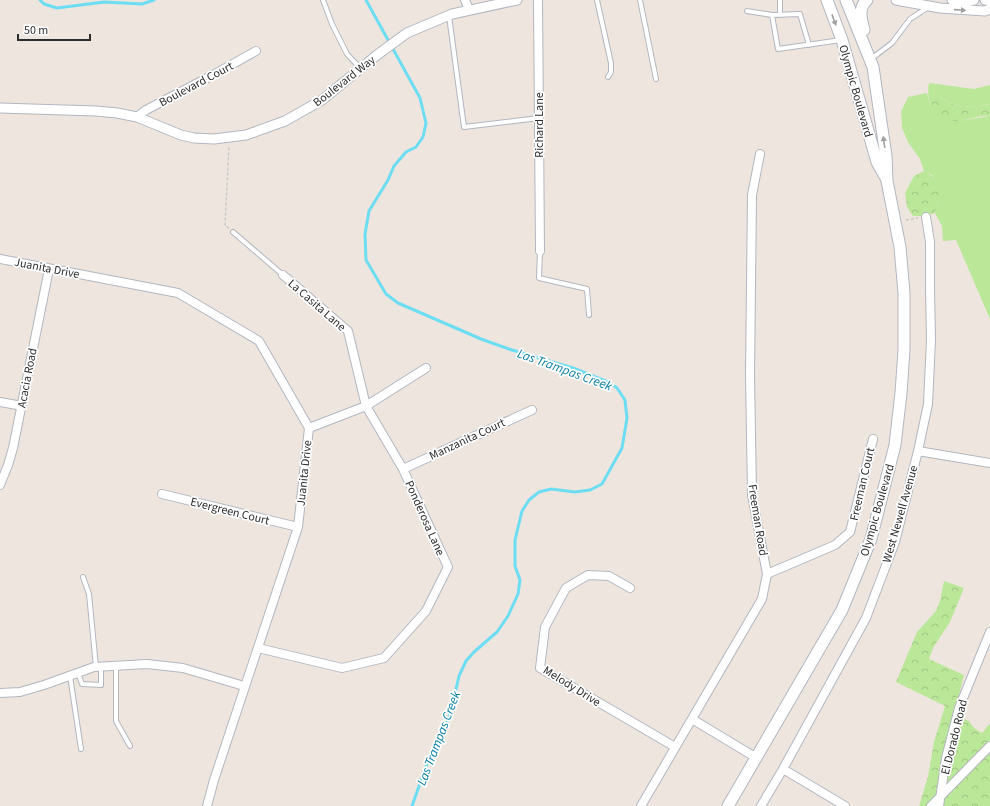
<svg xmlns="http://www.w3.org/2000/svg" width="990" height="806" font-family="'Source Sans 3',sans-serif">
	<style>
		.grass { fill: #bbe799 }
		.forest { fill: url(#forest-crowns) }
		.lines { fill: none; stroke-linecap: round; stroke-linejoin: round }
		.stream { stroke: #6dddf4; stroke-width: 3 }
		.service-casing { stroke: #b2b6c0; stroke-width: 6 }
		.minor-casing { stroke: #b2b6c0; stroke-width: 10 }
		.tertiary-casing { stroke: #b2b6c0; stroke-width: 11 }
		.secondary-casing { stroke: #b2b6c0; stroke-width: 13 }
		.path { stroke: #c8c8c8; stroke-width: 1.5; stroke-dasharray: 3 2; stroke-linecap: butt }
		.service { stroke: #fff; stroke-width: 4 }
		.minor { stroke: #fff; stroke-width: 8 }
		.tertiary { stroke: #fff; stroke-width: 9 }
		.secondary { stroke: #fff; stroke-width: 11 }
		.oneway { fill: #a0a0a0 }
		.labels { text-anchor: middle; stroke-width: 3.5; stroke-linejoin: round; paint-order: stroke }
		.street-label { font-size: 12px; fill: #2c2c2c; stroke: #fff }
		.water-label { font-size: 13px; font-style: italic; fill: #077ea6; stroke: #fff }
	</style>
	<defs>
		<pattern id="forest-crowns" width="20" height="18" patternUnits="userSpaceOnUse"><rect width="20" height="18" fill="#bbe799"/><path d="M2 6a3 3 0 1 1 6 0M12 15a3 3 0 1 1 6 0" fill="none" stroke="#a1c684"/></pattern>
	</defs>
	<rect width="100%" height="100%" fill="#eee6de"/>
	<path class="grass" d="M929 83 974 89 990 85V104C961 109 946 108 929 83Z
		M927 93 930 105 958 121 990 116V319L956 240 943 241 942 226 935 213 939 200 933 176 924 171 920 159 908 142 902 128 901 112 908 97Z"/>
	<path class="forest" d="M929 83C946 108 961 109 990 104V116C979 115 969 120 958 121 935 122 925 104 929 83Z
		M924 171C944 182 942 193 935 213L926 216H913L907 207 905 193 914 176Z
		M944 581 964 588 950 622 933 648 929 659 964 675 954 714 969 721 974 728 982 733 990 723V806H919L928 777 934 742 945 706 896 682 917 632 936 611 940 601Z"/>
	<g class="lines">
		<path class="stream" d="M40 0 44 4 57 8 104 2 142 4 154 0
			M366 0 420 98 426 123 423 137 416 147 406 152 394 166 388 180 369 211 365 234 366 260 386 294 398 303 481 339 512 350 573 368 608 382 617 388 625 400 627 418 622 448 602 484 590 490 575 492 551 489 539 492 529 500 522 511 515 540V566L520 580 518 594 508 616 497 632 474 652 466 661 459 676 451 711 442 736 430 755 412 806"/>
		<g class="service-casing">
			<path id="service" d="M323 0 332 24 347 54 360 68
				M597 0 611 63V72L608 77
				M640 0 656 79
				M780 0V15
				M747 11 772 15
				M449 16 464 127 539 118
				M809 45 800 14 772 15 778 49C799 46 820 43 841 40
				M871 59 892 43 910 19 927 8
				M233 232 283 275
				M540 251 539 278 587 289 589 315
				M83 577 89 594 96 667
				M116 665V721L130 746
				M78 673 82 684 101 685V666
				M70 676 81 749"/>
		</g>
		<g class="minor-casing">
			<path id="minor" d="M465 0 469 10
				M538 0 540 251
				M137 117 146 110 213 75 256 51
				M0 259 178 293 259 341 309 428 298 527 214 780 207 806
				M0 402 22 406
				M309 428 366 406 426 368
				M918 451 990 463
				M403 469 532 410
				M0 485 8 465 13 448 49 269
				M162 494 298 527
				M767 574 835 545 850 532 873 439
				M630 588 609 576 588 575 566 588 545 627 540 668 675 747
				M258 648 342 668 384 658 426 611 448 567 403 469 366 406 348 331 283 275
				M0 693 20 692 44 685 94 667 147 664 183 668 244 686
				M692 719 755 757
				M783 769 845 806
				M641 806 762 599 767 574 752 495 750 375 752 195 760 154
				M761 806 783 769 866 618 895 542 918 451 928 404 931 340 930 289V242L926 217
				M931 806 990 746
				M939 806 946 758 959 708 990 632"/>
		</g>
		<g class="tertiary-casing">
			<path id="tertiary" d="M896 0 940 8 985 11 990 9
				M952 0 965 2 974 0
				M985 0 990 1
				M0 108 96 111 117 113 137 117 181 135 194 138 214 139 246 135 285 121 322 100 377 55 407 33 452 14 517 0"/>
		</g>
		<g class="secondary-casing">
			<path id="secondary" d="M827 0 842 40 877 162 886 178
				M864 30C861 19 858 8 867 0
				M728 806 842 610 871 539 895 445 901 393 904 350V293L900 247 887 181 886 156 873 67 846 0"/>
		</g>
		<path class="path" d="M906 220 918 218
			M229 228 225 226 229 146"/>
		<use href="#service" class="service"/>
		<use href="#minor" class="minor"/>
		<use href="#tertiary" class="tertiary"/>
		<use href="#secondary" class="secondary"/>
	</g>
	<defs><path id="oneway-solid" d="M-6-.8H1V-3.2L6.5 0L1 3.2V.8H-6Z"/></defs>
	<g class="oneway">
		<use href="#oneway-solid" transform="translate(960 10) rotate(4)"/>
		<use href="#oneway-solid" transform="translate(834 20) rotate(70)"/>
		<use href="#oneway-solid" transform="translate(884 142) rotate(-98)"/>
	</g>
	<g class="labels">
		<g class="street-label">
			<text transform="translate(344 81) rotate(-38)" y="4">Boulevard Way</text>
			<text transform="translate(196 84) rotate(-28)" y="4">Boulevard Court</text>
			<text transform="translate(856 91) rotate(74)" y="4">Olympic Boulevard</text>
			<text transform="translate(539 125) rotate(-90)" y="4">Richard Lane</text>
			<text transform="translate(47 268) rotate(11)" y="4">Juanita Drive</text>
			<text transform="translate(317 305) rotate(41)" y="4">La Casita Lane</text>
			<text transform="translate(27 378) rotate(-79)" y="4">Acacia Road</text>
			<text transform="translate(467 439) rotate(-25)" y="4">Manzanita Court</text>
			<text transform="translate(304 473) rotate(-84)" y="4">Juanita Drive</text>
			<text transform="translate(862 484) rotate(-77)" y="4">Freeman Court</text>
			<text transform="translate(877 510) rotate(-74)" y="4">Olympic Boulevard</text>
			<text transform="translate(230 511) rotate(14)" y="4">Evergreen Court</text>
			<text transform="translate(900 514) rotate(-74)" y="4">West Newell Avenue</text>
			<text transform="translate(425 518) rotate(66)" y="4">Ponderosa Lane</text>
			<text transform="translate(758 520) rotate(81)" y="4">Freeman Road</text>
			<text transform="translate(572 686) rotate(32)" y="4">Melody Drive</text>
			<text transform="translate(954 737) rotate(-76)" y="4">El Dorado Road</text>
		</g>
		<g class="water-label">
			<text transform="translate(565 369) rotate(20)" y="5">Las Trampas Creek</text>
			<text transform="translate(438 738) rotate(-69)" y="5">Las Trampas Creek</text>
		</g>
	</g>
	<path d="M18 34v6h72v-6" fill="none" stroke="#2c2c2c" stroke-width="2"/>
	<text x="24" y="34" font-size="12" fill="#2c2c2c" stroke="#ffffff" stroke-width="3" paint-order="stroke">50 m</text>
</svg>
